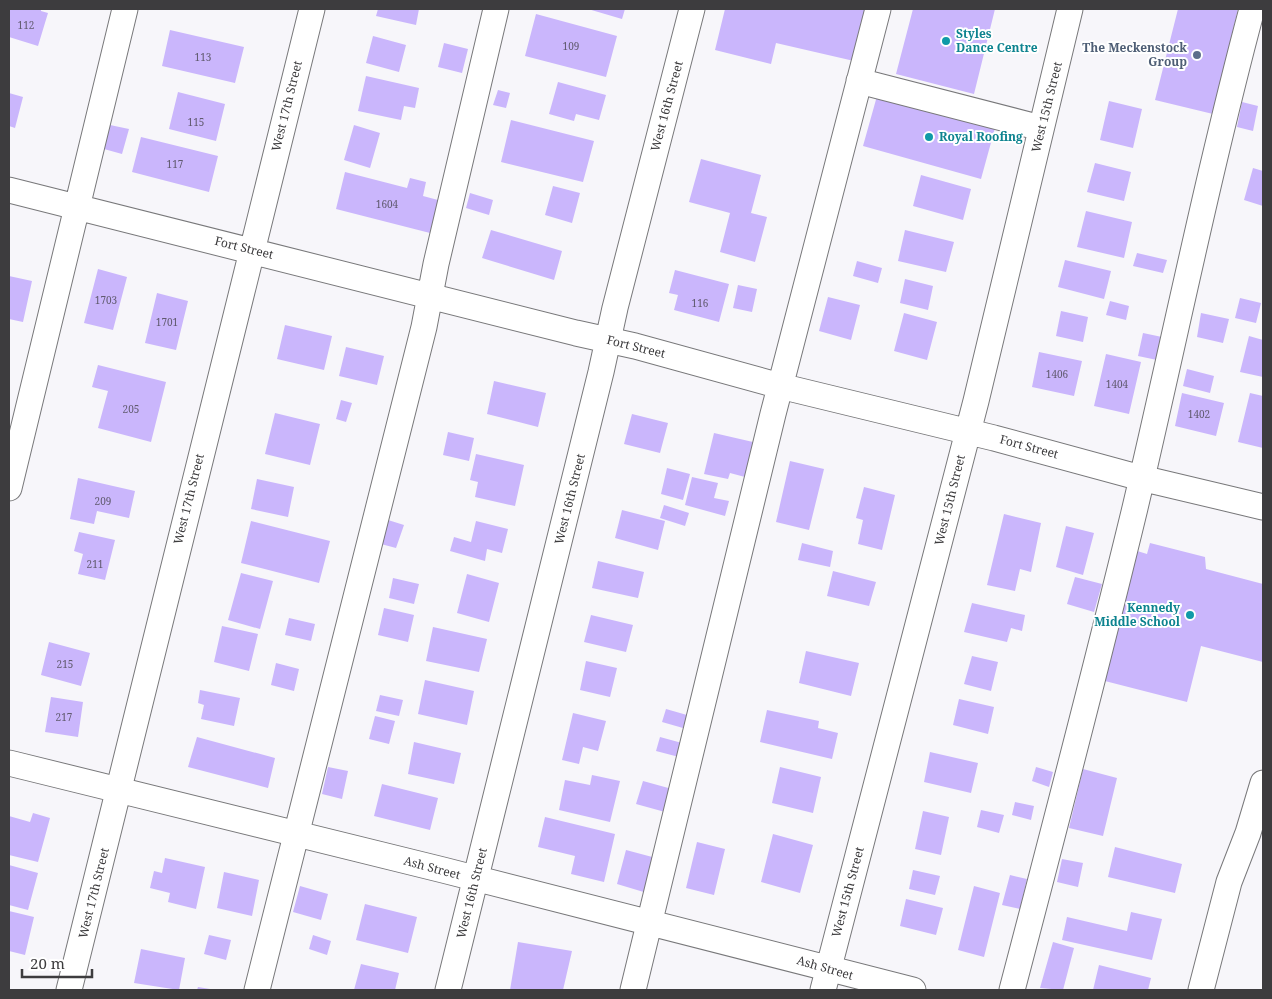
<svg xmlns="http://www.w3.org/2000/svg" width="1272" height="999" font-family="'Noto Serif',serif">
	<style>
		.building { fill: #cab6fc }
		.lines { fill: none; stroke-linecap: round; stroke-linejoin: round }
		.minor-casing { stroke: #78787a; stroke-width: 27 }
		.minor { stroke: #fff; stroke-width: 25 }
		.culture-dot { fill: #0f9aa8; stroke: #fff; stroke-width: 2 }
		.service-dot { fill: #5c6f8a; stroke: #fff; stroke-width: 2 }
		.labels { text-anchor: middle; stroke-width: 4; stroke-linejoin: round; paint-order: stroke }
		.number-label { font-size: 10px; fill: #605a6e }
		.culture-label { font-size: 12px; font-weight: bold; fill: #0d838f; stroke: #fff; text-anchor: start }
		.service-label { font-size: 12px; font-weight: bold; fill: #4e5e75; stroke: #fff; text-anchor: end }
		.street-label { font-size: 12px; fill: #3d3c3e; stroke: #fff }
	</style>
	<rect width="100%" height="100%" fill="#f7f6fa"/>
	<path class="building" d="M9 9H41V11L48 13 38 46 9 37Z
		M378 9H419L416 25 376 16Z
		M588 9H625L622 19Z
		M725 9H867L854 61 776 43 771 64 715 50Z
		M913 9H995L974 94 896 74Z
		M1178 9H1238L1213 114 1155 100Z
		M536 14 617 36 606 77 525 56Z
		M170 30 244 47 235 83 162 66Z
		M373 36 406 45 399 72 366 63Z
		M444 43 468 49 462 73 438 67Z
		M366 76 419 88 415 108 404 106 401 120 358 111Z
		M558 82 606 95 599 120 576 114 574 121 549 114Z
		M498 90 510 93 506 108 493 105Z
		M178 92 225 104 216 141 169 129Z
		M9 93 23 97 15 128 9 126Z
		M877 96 995 128 981 179 863 146Z
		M1109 101 1142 109 1133 148 1100 140Z
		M1242 102 1258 106 1253 131 1237 127Z
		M511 120 594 141 583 182 501 162Z
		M110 125 129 129 122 154 104 149Z
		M354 125 380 133 370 168 344 160Z
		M141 137 218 156 209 192 132 172Z
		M701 159 761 175 751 213 767 217 755 262 720 252 730 213 689 202Z
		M1095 163 1131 172 1124 201 1087 192Z
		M1253 168 1263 171V206L1244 200Z
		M345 172 407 188 410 178 426 182 423 196 438 200 430 233 336 209Z
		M921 175 971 189 963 220 913 206Z
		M553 186 580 193 572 223 545 215Z
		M470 193 493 200 489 215 466 208Z
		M1086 211 1132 222 1124 258 1077 247Z
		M491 230 562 251 554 280 482 258Z
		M905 230 954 242 946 272 898 261Z
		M1137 253 1167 260 1163 273 1133 266Z
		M1065 260 1111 271 1104 299 1058 287Z
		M857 261 882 268 878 283 853 276Z
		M98 269 127 277 113 330 84 323Z
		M675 270 729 284 719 322 674 310 678 295 669 293Z
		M9 276 32 281 23 322 9 319Z
		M905 279 933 286 928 310 900 303Z
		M738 285 757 289 752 312 733 308Z
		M157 293 188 301 176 350 145 343Z
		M828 297 860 305 851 340 819 331Z
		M1240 298 1261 303 1256 323 1235 318Z
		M1110 301 1129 306 1126 320 1106 315Z
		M1061 311 1088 317 1083 342 1056 336Z
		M904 313 937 322 927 360 894 351Z
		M1201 313 1229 319 1223 343 1197 337Z
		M285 325 332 336 324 370 277 359Z
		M1143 333 1162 337 1157 360 1138 356Z
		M1249 336 1263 340V377L1240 372Z
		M346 347 384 356 377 385 339 376Z
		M1039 352 1082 361 1074 396 1032 387Z
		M1106 354 1141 362 1129 414 1094 406Z
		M98 365 166 382 151 442 98 428 108 391 92 387Z
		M1187 369 1214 376 1210 393 1183 386Z
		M494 381 546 393 538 427 487 414Z
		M1182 393 1224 403 1216 436 1175 426Z
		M1250 393 1263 396V448L1238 442Z
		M341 400 352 403 346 422 336 419Z
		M275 413 320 424 310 465 265 454Z
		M632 414 668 423 660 453 624 444Z
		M448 432 474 438 469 461 443 455Z
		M714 433 753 442 745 477 730 473 728 479 704 474Z
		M476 454 524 465 515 506 475 497 478 482 470 480Z
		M790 461 824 469 809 530 776 522Z
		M667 468 690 474 683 500 661 494Z
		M692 477 718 483 714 498 729 501 725 516 685 505Z
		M78 478 135 491 129 518 97 511 94 524 70 519Z
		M257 479 294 487 288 517 251 509Z
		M864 487 895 495 882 550 858 544 863 520 856 518Z
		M664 505 689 513 685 526 660 518Z
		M622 510 665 521 658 550 615 538Z
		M1004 514 1041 523 1031 572 1020 569 1015 591 987 585Z
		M388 520 404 525 396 548 381 544Z
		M251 521 330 541 319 583 241 563Z
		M476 521 508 529 502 553 487 549 485 561 450 551 454 537 471 542Z
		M1066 526 1094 533 1083 575 1056 567Z
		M79 532 115 540 105 580 78 574 83 554 74 551Z
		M802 543 833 551 830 567 798 560Z
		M1150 543 1205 557 1206 569 1263 584V662L1201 646 1187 702 1101 680 1134 550 1147 554Z
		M598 561 644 572 638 598 592 588Z
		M833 571 876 582 869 606 827 596Z
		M241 573 273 581 260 629 228 620Z
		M467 574 499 583 489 622 457 613Z
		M1075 577 1102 584 1094 612 1067 604Z
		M393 578 419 584 414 604 389 598Z
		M972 603 1025 615 1022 631 1011 628 1007 642 964 632Z
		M384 608 414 615 408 642 378 635Z
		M591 615 633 625 626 652 584 642Z
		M289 618 315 624 311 641 285 635Z
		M222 626 258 634 249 671 214 662Z
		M433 627 487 639 479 672 426 661Z
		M49 642 90 653 81 686 41 675Z
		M806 651 859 663 851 696 799 683Z
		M972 656 998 662 991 691 964 684Z
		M586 661 617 668 610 697 580 690Z
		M276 663 299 669 294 691 271 685Z
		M425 680 474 691 467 725 418 714Z
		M200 690 240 698 234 726 201 719 204 705 198 703Z
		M380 695 403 700 399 716 376 711Z
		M51 697 83 702 78 737 45 732Z
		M959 699 994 707 988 734 953 725Z
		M666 709 687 715 683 728 662 722Z
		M767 710 819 721 818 728 838 733 832 759 760 742Z
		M573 713 606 721 598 751 583 747 579 764 562 760Z
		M375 716 395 721 389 744 369 739Z
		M197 737 275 758 268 788 188 767Z
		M660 737 682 743 679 757 656 751Z
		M414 742 461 753 454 784 408 774Z
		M930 752 978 763 971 793 924 782Z
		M328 767 348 771 342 799 322 794Z
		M780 767 821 777 813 813 772 803Z
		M1036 767 1053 772 1049 787 1032 781Z
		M1083 769 1117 778 1103 836 1069 828Z
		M592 775 620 781 610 822 559 810 565 780 590 785Z
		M643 781 672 789 665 812 636 804Z
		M382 784 438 798 430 830 374 816Z
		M1015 802 1034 806 1031 820 1012 815Z
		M981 810 1004 815 999 833 977 827Z
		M923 811 949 817 941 855 915 849Z
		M33 813 50 818 38 862 9 855V816L30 822Z
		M545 817 615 834 604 882 571 874 575 856 538 847Z
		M773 834 813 845 800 893 761 882Z
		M697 842 725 849 714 895 686 888Z
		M1115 847 1182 864 1175 893 1108 877Z
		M626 850 656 858 647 893 617 884Z
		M165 858 205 867 196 909 168 902 170 893 150 888 154 871 162 873Z
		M1062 859 1083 863 1078 887 1057 882Z
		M9 865 38 873 28 910 9 905Z
		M913 870 940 876 935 895 909 889Z
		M224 872 259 880 252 916 217 908Z
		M1010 875 1027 879 1020 909 1002 905Z
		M300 886 328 894 321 920 293 912Z
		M974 886 1000 893 984 957 958 950Z
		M906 899 943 908 936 935 900 926Z
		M365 904 417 917 408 953 356 940Z
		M9 911 34 917 25 955 9 951Z
		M1131 912 1162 919 1152 960 1062 940 1067 917 1127 931Z
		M209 935 231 940 226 960 204 954Z
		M313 935 331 941 327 955 309 949Z
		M518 942 572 951 563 990H510Z
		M1053 942 1074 948 1063 990 1040 988Z
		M141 949 185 958 179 990 134 983Z
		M361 964 399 973 395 990H354Z
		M1099 965 1151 978 1148 990H1093Z
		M198 987 210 989V990H197Z"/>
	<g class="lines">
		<g class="minor-casing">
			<path id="minor" d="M859 81 1041 128
				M9 190 576 333 635 346 780 386 994 438 1141 478 1263 507
				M9 488 125 9
				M9 763 443 870 913 990
				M69 990 312 9
				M257 990 424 327 436 264 496 9
				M448 990 601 372 615 308 692 9
				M633 990 773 414 878 9
				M823 990 976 401 1070 9
				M1012 990C1054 830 1096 669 1135 508 1174 342 1208 174 1252 9
				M1201 990 1229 882 1248 833 1263 783"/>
		</g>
		<use href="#minor" class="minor"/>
	</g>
	<g class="culture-dot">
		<circle cx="946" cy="41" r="5"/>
		<circle cx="929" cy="137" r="5"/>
		<circle cx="1190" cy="615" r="5"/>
	</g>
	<circle class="service-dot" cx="1197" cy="55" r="5"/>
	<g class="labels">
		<g class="number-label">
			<text x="26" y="29">112</text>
			<text x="571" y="50">109</text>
			<text x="203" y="61">113</text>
			<text x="196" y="126">115</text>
			<text x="175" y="168">117</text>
			<text x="387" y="208">1604</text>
			<text x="106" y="304">1703</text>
			<text x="700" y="307">116</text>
			<text x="167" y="326">1701</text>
			<text x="1057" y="378">1406</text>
			<text x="1117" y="388">1404</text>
			<text x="131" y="413">205</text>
			<text x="1199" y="418">1402</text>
			<text x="103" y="505">209</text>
			<text x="95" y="568">211</text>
			<text x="65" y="668">215</text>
			<text x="64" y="721">217</text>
		</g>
		<g class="culture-label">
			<text x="956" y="38">Styles<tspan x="956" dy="14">Dance Centre</tspan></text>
			<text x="939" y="141">Royal Roofing</text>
			<text x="1180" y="612" text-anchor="end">Kennedy<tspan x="1180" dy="14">Middle School</tspan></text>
		</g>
		<g class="service-label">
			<text x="1187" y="52">The Meckenstock<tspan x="1187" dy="14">Group</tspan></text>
		</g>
		<g class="street-label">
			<text transform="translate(287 106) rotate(-76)" y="4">West 17th Street</text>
			<text transform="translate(667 106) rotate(-75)" y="4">West 16th Street</text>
			<text transform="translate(1047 107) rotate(-76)" y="4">West 15th Street</text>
			<text transform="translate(244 248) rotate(14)" y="4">Fort Street</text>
			<text transform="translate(636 347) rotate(14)" y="4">Fort Street</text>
			<text transform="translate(1029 447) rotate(15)" y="4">Fort Street</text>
			<text transform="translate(189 499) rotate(-76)" y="4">West 17th Street</text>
			<text transform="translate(570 499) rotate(-76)" y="4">West 16th Street</text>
			<text transform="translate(950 500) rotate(-76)" y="4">West 15th Street</text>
			<text transform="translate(432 868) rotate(15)" y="4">Ash Street</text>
			<text transform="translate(848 892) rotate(-75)" y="4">West 15th Street</text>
			<text transform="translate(94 893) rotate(-76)" y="4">West 17th Street</text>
			<text transform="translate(472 893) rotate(-76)" y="4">West 16th Street</text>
			<text transform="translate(825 968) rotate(16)" y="4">Ash Street</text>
		</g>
	</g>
	<rect width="1272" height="999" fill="none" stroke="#3d3c3e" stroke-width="20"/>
	<path d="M22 969v8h70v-8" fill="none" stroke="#3d3c3e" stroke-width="2.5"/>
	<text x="30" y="969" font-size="15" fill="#3d3c3e" stroke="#ffffff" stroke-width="4" paint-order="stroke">20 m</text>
</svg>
